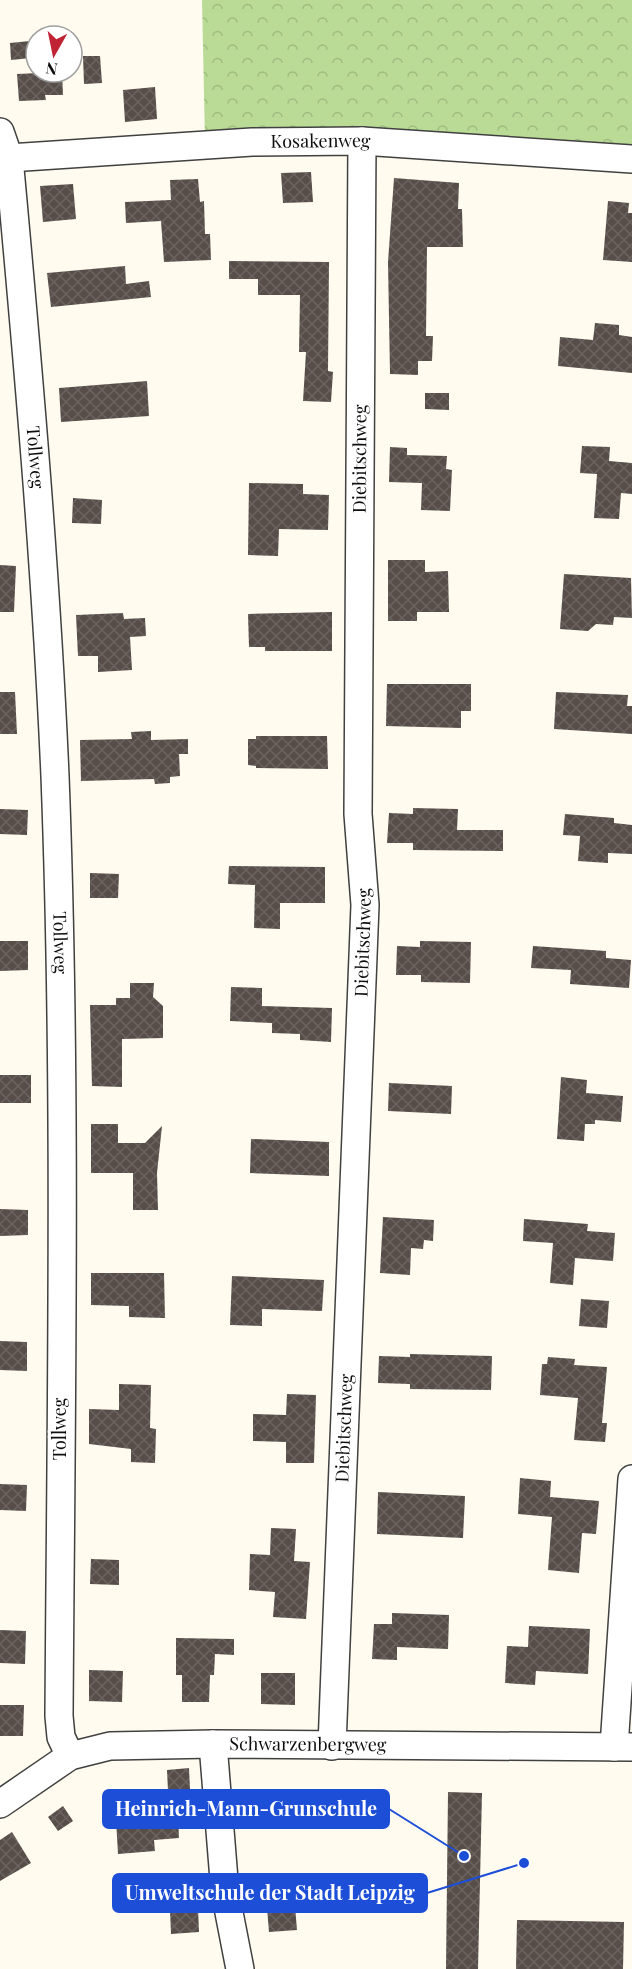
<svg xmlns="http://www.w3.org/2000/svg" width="632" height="1969" font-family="'Playfair Display',serif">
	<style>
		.forest { fill: url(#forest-crowns) }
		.building { fill: url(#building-cross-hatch) }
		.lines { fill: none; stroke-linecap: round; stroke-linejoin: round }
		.minor-casing { stroke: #414141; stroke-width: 30 }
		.minor { stroke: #fff; stroke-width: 27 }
		.labels { text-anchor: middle; stroke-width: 6; stroke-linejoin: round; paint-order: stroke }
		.street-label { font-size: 18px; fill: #0e0e0e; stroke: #fff }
		.leader { fill: none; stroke: #1d4ed8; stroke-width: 2 }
		.callout-dot { fill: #1d4ed8; stroke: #fff; stroke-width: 2 }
		.callout { fill: #1d4ed8; stroke: #1d4ed8; stroke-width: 2 }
		.callout-label { font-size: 20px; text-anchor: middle; font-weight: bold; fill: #fff }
	</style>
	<defs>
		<pattern id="forest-crowns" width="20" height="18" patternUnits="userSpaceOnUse" patternTransform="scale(1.5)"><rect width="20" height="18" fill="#badb96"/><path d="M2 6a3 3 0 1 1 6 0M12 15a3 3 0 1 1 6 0" fill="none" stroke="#9fbb80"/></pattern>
		<pattern id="building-cross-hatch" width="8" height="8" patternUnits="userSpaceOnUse" patternTransform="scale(1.5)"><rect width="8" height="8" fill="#574e4a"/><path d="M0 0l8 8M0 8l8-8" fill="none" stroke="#6a6360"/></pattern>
	</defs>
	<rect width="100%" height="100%" fill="#fffbee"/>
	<path class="forest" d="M202 0H632V154L205 141Z"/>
	<path class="building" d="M30 41 31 58 11 60 10 43Z
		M83 56H100L102 83 84 84Z
		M62 72 63 95H45L46 100 19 101 17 74Z
		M155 87 157 119 125 122 123 90Z
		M311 172 313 202 283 203 281 173Z
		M394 178 459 183 458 209H462L463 247H427L426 336H433L432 361H418V375L390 374 388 262Z
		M198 179 200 202 204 201 205 234H210L211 260 164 262 161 221 126 223 125 202 171 200 170 180Z
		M73 184 76 219 43 222 40 186Z
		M608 201 629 203 628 213H632V262L603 260Z
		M229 261 329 262 328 371 333 372 331 402 303 401 306 352H299L300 295H258V279H229Z
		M125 266 126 284 149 281 151 297 51 307 47 273Z
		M595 323 619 325V335L632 337V373L558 366 560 337 593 340Z
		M147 381 149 416 61 422 59 388Z
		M425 393H449V410L425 409Z
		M582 446 610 447 609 461 632 463V494L621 493 619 519 594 518 597 474 580 473Z
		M390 447 407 448V455L447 456 446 469 452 470 450 511 421 510 422 483 389 482Z
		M249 483 303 484V494L329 495 328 530 279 529 278 556 248 555Z
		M73 498 102 500 101 524 72 523Z
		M388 560H425V572L448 571 449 612H417V621H388Z
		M0 565 16 566 14 612H0Z
		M564 574 631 578 632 618 614 617 613 625 596 624 588 631 560 629Z
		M332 612V651H265V647H249L248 614Z
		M123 613 124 619 145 618 146 636 130 637 132 670 98 672V656H78L76 615Z
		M387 684H471V711H461V728L386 726Z
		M0 692H15L17 734H0Z
		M556 692 628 695 627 706H632V734L554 729Z
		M151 731V740L188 739V754H179L180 776 170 777V783L155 784 154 779 81 781 80 740 132 739 131 732Z
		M256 736H327L328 769 256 768V766L248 765V739H256Z
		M413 808 458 809 457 830H503V851L413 850V843H387L389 813 413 814Z
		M0 809 28 810 27 835 0 834Z
		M565 814 614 818V823L632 825V854L608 853V863L578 861 580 836 563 835Z
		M229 866 325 867V903H280V929L254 928 255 885 228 884Z
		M90 873 119 874 118 898H90Z
		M0 941H28V970L0 971Z
		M420 941 471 942 470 983 421 982V975H396L397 946 420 947Z
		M533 946 606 951V958L631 960 629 988 570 984 571 970 531 968Z
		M130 983H154L153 997 163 1006V1038L122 1039V1087L92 1086 90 1005H116V998H130Z
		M231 987 262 988V1006L332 1008 331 1042 300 1040V1034L272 1033V1023L230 1021Z
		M0 1075H31V1103H0Z
		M561 1077 587 1080 586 1093 623 1096 621 1122 595 1120V1124H585L584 1141 557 1139Z
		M389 1083 452 1086 451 1114 388 1111Z
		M91 1124H118V1143H145L162 1126 157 1173 158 1210H133V1173H91Z
		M251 1139 329 1142V1176L250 1173Z
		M0 1209 28 1210V1235L0 1236Z
		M383 1217 434 1220 433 1241 424 1240 423 1249 411 1248 410 1275 380 1273Z
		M524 1219 588 1224 587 1231 615 1233 613 1261 575 1258 573 1285 550 1283 553 1243 523 1241Z
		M91 1273H164L165 1318 129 1317V1306L91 1305Z
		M232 1276 324 1280 322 1311 262 1309V1326L230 1325Z
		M581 1299 609 1301 607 1328 579 1326Z
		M0 1341 27 1342V1371L0 1370Z
		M410 1354 492 1356 491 1390 410 1389V1384L378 1383 379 1356 410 1357Z
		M548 1357 575 1359 574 1365 607 1367 602 1423H607L605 1442 574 1440 578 1398 540 1395 542 1364H547Z
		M119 1384 151 1385 150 1428 156 1429 155 1463 131 1462V1449L89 1444V1409L119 1410Z
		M287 1394 316 1395 314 1463H286V1442L253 1441V1414L286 1415Z
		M520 1478 551 1481 550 1497 599 1501 596 1534 582 1533 579 1573 548 1570 552 1517 518 1514Z
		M0 1484 27 1485 26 1511 0 1510Z
		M378 1492 465 1496 463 1538 377 1534Z
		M271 1528 296 1529 294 1561 310 1562 306 1619 273 1617 275 1592 249 1590 250 1554 270 1555Z
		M91 1559 119 1560V1585L90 1584Z
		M392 1613 449 1615 448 1649 397 1647V1660L372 1659 374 1624H392Z
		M529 1626 590 1629 588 1674 536 1671 535 1685 505 1683 507 1646 528 1647Z
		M0 1630 26 1631 25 1664 0 1663Z
		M176 1638 234 1639V1655L215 1654 214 1675H210L209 1702H182V1675H176Z
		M89 1670 123 1671 122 1702 89 1701Z
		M261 1673H295V1705L261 1704Z
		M0 1705H24L23 1736H0Z
		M189 1768 190 1789 168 1791 167 1770Z
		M448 1792 482 1793 478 1969H446Z
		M177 1794 179 1838 154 1840 155 1851 118 1854 116 1820H108L106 1798Z
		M261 1798 358 1799V1829L261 1828Z
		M63 1806 73 1821 58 1831 48 1817Z
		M12 1832 31 1863 0 1881V1840Z
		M295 1906 297 1930 269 1932 267 1908Z
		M198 1908 199 1932 171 1934 170 1910Z
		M517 1920 624 1922 623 1969H516Z"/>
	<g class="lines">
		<g class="minor-casing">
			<g id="minor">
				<path id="s1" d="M0 132 9 158C28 364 46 569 55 776 67 1089 61 1403 59 1716L61 1737 70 1756"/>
				<path id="s2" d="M9 158 252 142 362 141 632 159"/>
				<path d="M213 1744 225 1892 240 1969"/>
				<path id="s3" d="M332 1746 365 905 358 814 362 141"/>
				<path d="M614 1747 632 1479"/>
				<path id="s4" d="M0 1804 70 1756 110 1746 213 1744 632 1747"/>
			</g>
		</g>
		<use href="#minor" class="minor"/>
	</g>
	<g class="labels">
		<g class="street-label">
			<text dy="6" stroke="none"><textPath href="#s2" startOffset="312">Kosakenweg</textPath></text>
			<text dy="6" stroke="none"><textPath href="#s1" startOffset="328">Tollweg</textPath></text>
			<text dy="6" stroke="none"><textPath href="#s3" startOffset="1288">Diebitschweg</textPath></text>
			<text dy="6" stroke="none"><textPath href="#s1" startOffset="814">Tollweg</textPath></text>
			<text dy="6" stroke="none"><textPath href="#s3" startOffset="804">Diebitschweg</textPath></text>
			<text transform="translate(60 1429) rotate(-90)" y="6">Tollweg</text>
			<text dy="6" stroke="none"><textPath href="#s3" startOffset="318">Diebitschweg</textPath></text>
			<text dy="6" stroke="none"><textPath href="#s4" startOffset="324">Schwarzenbergweg</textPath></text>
		</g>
	</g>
	<path class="leader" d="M464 1856L389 1809M524 1863L427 1893"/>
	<g class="callout-dot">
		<circle cx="464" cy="1856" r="6"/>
		<circle cx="524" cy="1863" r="6"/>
	</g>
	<g class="callout">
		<rect x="103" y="1790" width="286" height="38" rx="6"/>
		<rect x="113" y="1874" width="314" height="38" rx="6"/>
	</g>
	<g class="callout-label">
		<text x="246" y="1816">Heinrich-Mann-Grunschule</text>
		<text x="270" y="1900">Umweltschule der Stadt Leipzig</text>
	</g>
	<g transform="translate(54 54) rotate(189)"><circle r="28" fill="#ffffff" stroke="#9f9f9f" stroke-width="1.5"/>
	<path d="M0-4.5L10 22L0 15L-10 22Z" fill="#c02334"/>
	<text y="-9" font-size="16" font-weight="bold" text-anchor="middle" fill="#0e0e0e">N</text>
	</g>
</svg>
